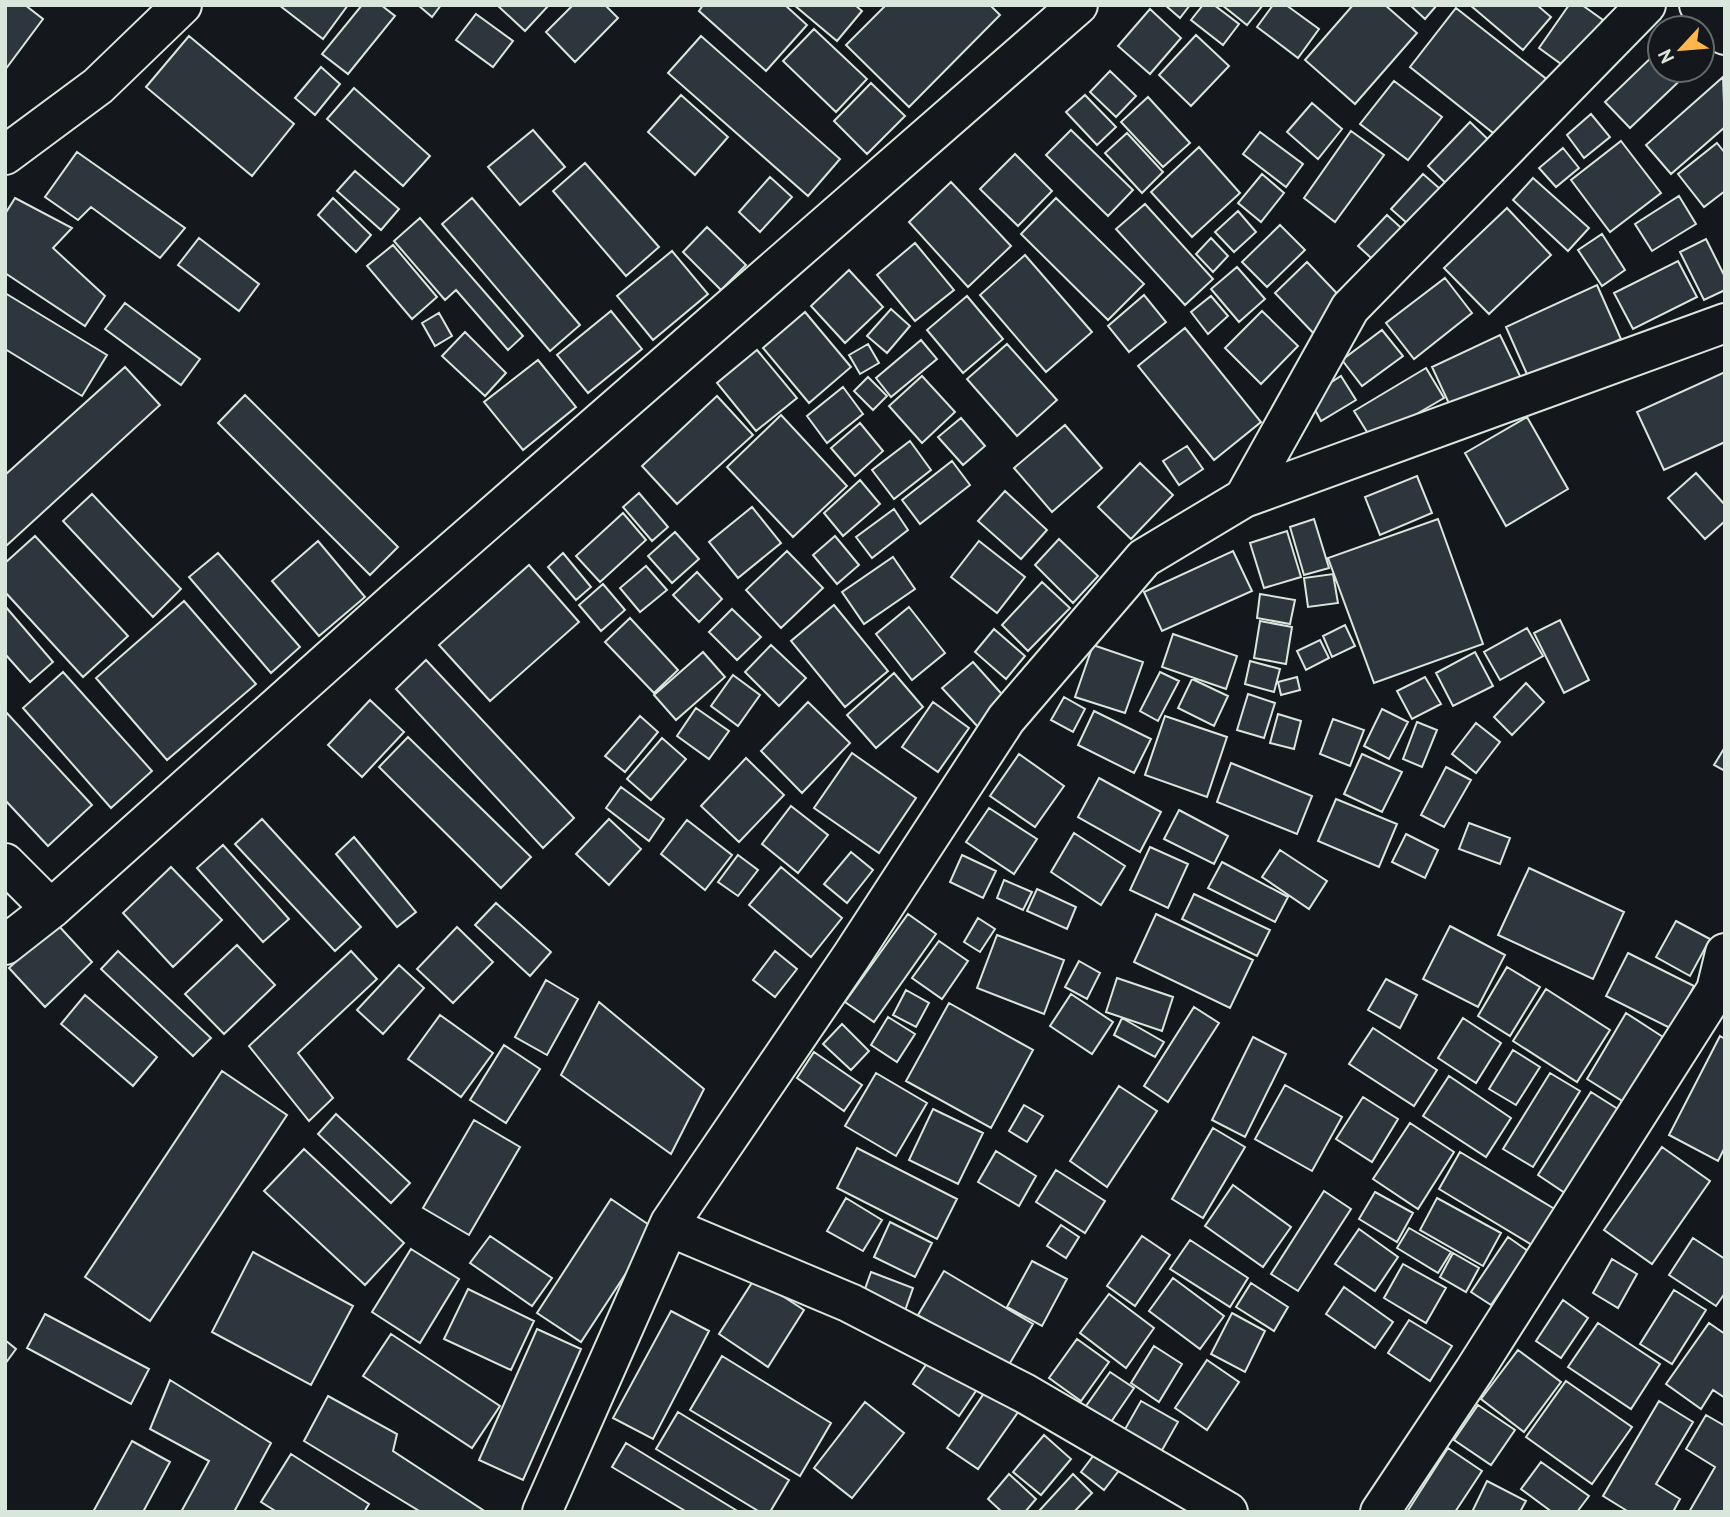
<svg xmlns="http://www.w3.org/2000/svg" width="1730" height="1517" font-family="'PT Sans',sans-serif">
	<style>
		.building { fill: #2c363c; stroke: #d8e6dc; stroke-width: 2 }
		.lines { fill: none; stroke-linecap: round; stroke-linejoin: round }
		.minor-casing { stroke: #d8e6dc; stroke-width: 42 }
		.minor { stroke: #14181c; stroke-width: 38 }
	</style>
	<rect width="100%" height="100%" fill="#14181c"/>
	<path class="building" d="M5 5H25L43 19 5 70Z
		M279 5H348L323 39Z
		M362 5H381L395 16 348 74 322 54Z
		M418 5H441L432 17Z
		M497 5H549L525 31Z
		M573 5H605L618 18 575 62 546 32Z
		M703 5H785L807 25 766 71 699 11Z
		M794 5H855L862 11 837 41Z
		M886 5H990L1000 15 909 107 846 45Z
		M1165 5H1190L1180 18Z
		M1203 5H1214L1239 24 1223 45 1191 20Z
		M1222 5H1263L1247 25Z
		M1273 5H1286L1319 29 1298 58 1257 27Z
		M1353 5H1385L1417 33 1355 104 1305 60Z
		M1410 5H1437L1425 19Z
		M1470 5H1537L1551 17 1523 50Z
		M1569 5H1582L1603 20 1568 69 1539 48Z
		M1456 8 1549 81 1502 140 1410 67Z
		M1150 9 1181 38 1150 74 1118 46Z
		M476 14 513 41 493 67 456 40Z
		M814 29 867 79 836 112 783 61Z
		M1196 35 1229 66 1191 106 1159 75Z
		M189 36 294 124 252 176 146 87Z
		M701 36 840 159 808 196 668 73Z
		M1660 49V70H1691L1630 128 1605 102Z
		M321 67 340 84 315 115 295 98Z
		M1110 71 1136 96 1116 117 1090 92Z
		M1723 77 1725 127 1671 174 1646 145Z
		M1394 81 1442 117 1408 160 1360 124Z
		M871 83 905 116 867 154 834 121Z
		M354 88 430 156 403 186 327 119Z
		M681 95 728 137 695 175 648 132Z
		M1085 95 1116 127 1097 145 1066 112Z
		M1148 97 1190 143 1163 167 1121 122Z
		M1312 103 1342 129 1318 159 1287 132Z
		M1591 114 1610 137 1584 158 1567 135Z
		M1470 122 1498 149 1456 193 1428 166Z
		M533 130 565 167 520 205 488 167Z
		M1071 130 1133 190 1108 216 1046 155Z
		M1351 131 1384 155 1335 222 1304 198Z
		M1260 132 1303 164 1286 187 1243 154Z
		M1127 133 1163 172 1142 193 1105 153Z
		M1621 141 1661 193 1610 232 1571 180Z
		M1717 143 1725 153V191L1704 207 1678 174Z
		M1199 147 1240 193 1192 237 1151 192Z
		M1563 148 1579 168 1556 187 1539 168Z
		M77 152 185 228 160 258 91 207 78 220 45 197Z
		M1015 154 1052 191 1018 226 980 189Z
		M585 163 659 247 626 276 553 191Z
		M355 171 399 209 381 230 337 191Z
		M1262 174 1284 193 1261 222 1238 203Z
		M1423 174 1447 195 1416 231 1391 209Z
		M770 177 792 197 760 232 739 212Z
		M1533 178 1589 228 1568 251 1513 200Z
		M951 182 1011 246 968 287 909 222Z
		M1679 196 1696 224 1652 251 1635 224Z
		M15 198 72 228 53 248 105 296 85 326 5 273V214Z
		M333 198 371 235 356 252 318 215Z
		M472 198 580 325 550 351 442 224Z
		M1056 198 1144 284 1108 320 1021 234Z
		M1145 204 1213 279 1185 305 1116 229Z
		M1507 208 1551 255 1489 314 1444 268Z
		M1238 211 1256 232 1234 252 1215 232Z
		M1387 215 1409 235 1380 266 1358 246Z
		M420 218 523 336 508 350 456 290 445 300 394 241Z
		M1280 225 1305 250 1267 287 1242 262Z
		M707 227 746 265 721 290 683 252Z
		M1602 234 1625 270 1602 286 1578 250Z
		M199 238 259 284 239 311 178 265Z
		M1211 238 1228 256 1213 272 1196 254Z
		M1706 239 1725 277V290L1704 300 1680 252Z
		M915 243 954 290 915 321 877 275Z
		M393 245 437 297 412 319 367 266Z
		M672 251 708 294 653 340 617 296Z
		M1025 255 1092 332 1046 372 980 295Z
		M1678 261 1697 297 1633 329 1614 293Z
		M1307 262 1349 306 1317 337 1275 293Z
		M1237 267 1265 299 1239 322 1211 289Z
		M849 270 883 307 845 343 811 306Z
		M1445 278 1472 313 1414 359 1386 323Z
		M1597 285 1621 339 1530 381 1506 327Z
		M5 293 107 355 82 396 5 349Z
		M1144 295 1166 322 1129 352 1108 326Z
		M967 296 1003 339 963 373 927 330Z
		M1211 296 1228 316 1208 334 1191 312Z
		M125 303 200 359 181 385 105 329Z
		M891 309 910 326 887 353 867 336Z
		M611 311 642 349 588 393 557 355Z
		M1262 311 1298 346 1261 384 1225 348Z
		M805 312 851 367 809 403 763 348Z
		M439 313 452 336 435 346 422 323Z
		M1185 328 1261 422 1214 460 1138 366Z
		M1382 330 1403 356 1362 386 1342 360Z
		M465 332 506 373 485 396 442 356Z
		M1500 335 1521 378 1452 410 1432 367Z
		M921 340 937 359 891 397 876 378Z
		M868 344 879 363 860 374 849 355Z
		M1007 344 1057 400 1017 436 967 379Z
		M757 350 797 398 756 431 717 383Z
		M538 360 576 407 523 450 484 402Z
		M125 367 160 405 5 547V475Z
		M1426 368 1444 398 1372 440 1354 411Z
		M1725 372V442L1664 470 1637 412Z
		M922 376 955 412 922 443 889 406Z
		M1341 376 1356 400 1321 421 1308 397Z
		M868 377 887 396 873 410 854 391Z
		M843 387 863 414 827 443 807 416Z
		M245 395 398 547 370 575 218 423Z
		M717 396 753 435 677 504 642 466Z
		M781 415 847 486 793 537 727 467Z
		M1527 417 1568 489 1506 526 1465 453Z
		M961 418 985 446 963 465 938 437Z
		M860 423 883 451 855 476 831 448Z
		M1065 425 1102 468 1052 512 1014 468Z
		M910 441 931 470 894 499 872 470Z
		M1187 446 1203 469 1179 485 1163 461Z
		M952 461 970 485 920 524 902 500Z
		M1140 463 1173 495 1131 539 1098 507Z
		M1696 473 1725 505V521L1705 539 1668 498Z
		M1417 476 1432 513 1380 535 1365 497Z
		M860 480 880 504 843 536 824 513Z
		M1005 491 1047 530 1021 559 978 521Z
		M639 493 668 527 652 541 623 507Z
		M92 494 181 589 153 617 63 521Z
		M752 507 781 543 738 578 709 542Z
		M894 509 908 530 872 558 856 537Z
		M623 513 646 540 600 582 576 556Z
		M1314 519 1329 568 1304 575 1290 527Z
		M1438 519 1483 644 1374 683 1328 558Z
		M1287 531 1301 577 1264 588 1250 543Z
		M675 532 699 559 672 583 648 556Z
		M35 536 128 636 83 677 5 592V563Z
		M835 536 859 565 837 584 813 555Z
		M1059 539 1098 576 1073 603 1035 565Z
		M318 541 365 597 319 636 272 581Z
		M979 541 1025 577 997 613 951 577Z
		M787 551 823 588 781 628 746 590Z
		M1233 551 1252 591 1162 631 1144 592Z
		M218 553 300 647 271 673 189 577Z
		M563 553 591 587 576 600 548 567Z
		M893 557 915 589 864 624 842 592Z
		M529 565 579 622 490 701 439 645Z
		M646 566 667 590 640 612 620 588Z
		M697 572 722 599 699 622 673 595Z
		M1333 574 1338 603 1308 607 1304 578Z
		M1042 582 1070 608 1028 651 1002 625Z
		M603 584 625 610 601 631 579 605Z
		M1260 594 1295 600 1290 624 1257 618Z
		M184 601 256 684 167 760 96 678Z
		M834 605 888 671 845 707 791 641Z
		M5 606 53 662 30 682 5 654Z
		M909 607 945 653 912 680 876 634Z
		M732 609 761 637 737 660 709 632Z
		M630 618 678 670 654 693 605 642Z
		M1560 620 1589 680 1564 693 1534 633Z
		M1260 621 1292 627 1286 664 1254 658Z
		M1345 625 1355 646 1332 657 1323 636Z
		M1527 628 1543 656 1500 680 1484 652Z
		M994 629 1025 656 1006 679 975 652Z
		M1173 634 1237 656 1226 689 1162 667Z
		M1320 640 1329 658 1306 670 1297 651Z
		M771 645 806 678 779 706 745 672Z
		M1093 645 1143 662 1125 713 1075 697Z
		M703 652 725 677 676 720 654 695Z
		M1475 652 1493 686 1453 706 1436 673Z
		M426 660 574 818 543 848 396 689Z
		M1250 661 1280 669 1274 692 1245 684Z
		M973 662 1008 701 979 728 942 688Z
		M63 672 152 771 111 808 23 708Z
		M1160 672 1179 681 1158 721 1140 711Z
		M894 673 923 707 876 748 847 715Z
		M733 675 760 695 738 726 711 706Z
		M1297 677 1300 690 1281 695 1278 682Z
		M1425 677 1441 704 1412 719 1397 691Z
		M1192 679 1228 696 1214 726 1178 708Z
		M1526 683 1544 702 1512 735 1494 717Z
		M1248 694 1275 703 1264 738 1237 730Z
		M1064 697 1085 709 1073 732 1051 720Z
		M370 700 404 732 362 777 328 745Z
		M808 702 850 743 802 793 761 751Z
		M933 702 969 728 938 772 902 747Z
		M696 708 729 731 709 759 677 736Z
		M1382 709 1408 722 1389 759 1364 746Z
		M5 711 92 805 48 846 5 800Z
		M1094 711 1151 739 1134 773 1078 745Z
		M1278 714 1301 721 1294 749 1270 743Z
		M640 716 658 732 625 772 605 756Z
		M1165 716 1227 737 1207 797 1145 775Z
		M1333 719 1364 730 1350 766 1320 754Z
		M1417 722 1437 730 1422 767 1403 759Z
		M1476 723 1500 742 1476 773 1452 754Z
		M408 737 531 857 501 888 379 767Z
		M662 738 686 759 651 800 627 779Z
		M1725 747V771L1714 765Z
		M852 753 916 798 879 853 814 808Z
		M1019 754 1064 786 1035 827 990 796Z
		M1362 754 1402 772 1382 812 1344 794Z
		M746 758 784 795 739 842 701 806Z
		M1231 763 1312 796 1297 834 1217 802Z
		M1446 767 1471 780 1444 827 1421 815Z
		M1099 778 1161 812 1140 852 1078 817Z
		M621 787 664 819 649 841 606 808Z
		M1336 799 1397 824 1379 867 1318 841Z
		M791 806 828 835 798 873 762 844Z
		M989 808 1037 839 1014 874 966 842Z
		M1179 810 1228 836 1214 864 1164 839Z
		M262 819 361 927 335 951 235 844Z
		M609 819 641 849 609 885 576 854Z
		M687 820 732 855 705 890 661 854Z
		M1469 823 1510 838 1500 864 1459 849Z
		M1074 833 1125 866 1101 905 1051 872Z
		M1406 834 1438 850 1425 878 1392 862Z
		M354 837 416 912 397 927 336 854Z
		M223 845 289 919 263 942 197 868Z
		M1150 847 1188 864 1168 908 1130 890Z
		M1280 850 1327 881 1309 909 1262 877Z
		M851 852 873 870 847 903 824 884Z
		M738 855 758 870 738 896 718 882Z
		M962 855 996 871 983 898 950 882Z
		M1222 862 1288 897 1275 922 1208 888Z
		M171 867 222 920 173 967 123 913Z
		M781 867 842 918 811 957 749 905Z
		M1529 868 1624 912 1593 979 1498 935Z
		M1004 880 1032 892 1023 910 997 898Z
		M1037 889 1076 907 1067 929 1027 911Z
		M1194 894 1270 930 1257 956 1182 919Z
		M496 903 551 952 530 976 475 925Z
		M908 914 936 934 874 1022 845 1002Z
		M1156 914 1253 960 1230 1008 1134 962Z
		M978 918 995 929 980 952 964 942Z
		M1676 921 1710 939 1690 976 1656 957Z
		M57 924 92 962 45 1007 9 968Z
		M1450 926 1505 955 1478 1007 1423 979Z
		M457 927 493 962 453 1003 417 969Z
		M997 935 1064 960 1044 1014 977 988Z
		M939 941 968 961 942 999 912 978Z
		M237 945 275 985 224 1034 185 994Z
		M118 951 211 1038 193 1056 101 969Z
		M351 951 377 979 298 1053 333 1098 309 1121 249 1046Z
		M775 951 797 969 775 997 753 980Z
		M1628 953 1694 986 1672 1029 1606 996Z
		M1079 961 1100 973 1087 999 1065 987Z
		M399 965 424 988 383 1034 357 1010Z
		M1507 967 1540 987 1510 1036 1478 1016Z
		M1117 978 1173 997 1162 1031 1106 1012Z
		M1386 979 1417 995 1400 1028 1368 1010Z
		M546 980 578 999 547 1055 515 1037Z
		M1546 989 1610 1030 1577 1082 1513 1041Z
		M906 990 929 1003 916 1027 893 1015Z
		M1071 994 1113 1022 1092 1054 1050 1026Z
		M85 995 157 1057 133 1086 61 1024Z
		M599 1002 704 1089 671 1154 561 1075Z
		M949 1003 1033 1050 991 1128 906 1081Z
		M1194 1007 1219 1023 1168 1102 1144 1086Z
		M1626 1013 1663 1037 1624 1102 1587 1079Z
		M440 1015 493 1053 461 1097 408 1059Z
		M888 1017 915 1034 897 1062 871 1045Z
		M1122 1018 1164 1042 1155 1057 1114 1035Z
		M1463 1018 1501 1043 1476 1083 1438 1058Z
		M842 1024 869 1051 851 1070 823 1044Z
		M1373 1028 1437 1070 1414 1106 1349 1064Z
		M1720 1036 1725 1039V1147L1718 1161 1669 1135Z
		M1253 1037 1286 1054 1245 1137 1212 1120Z
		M504 1045 540 1069 506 1123 470 1100Z
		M1513 1050 1540 1067 1516 1105 1489 1089Z
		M814 1052 862 1085 844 1111 797 1078Z
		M222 1071 287 1115 150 1321 85 1277Z
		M876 1073 927 1103 896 1156 845 1126Z
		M1550 1073 1580 1091 1533 1167 1503 1149Z
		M1449 1076 1511 1118 1486 1157 1423 1116Z
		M1285 1085 1342 1117 1312 1171 1255 1139Z
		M1119 1086 1157 1111 1107 1187 1070 1161Z
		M1591 1092 1621 1111 1568 1195 1538 1175Z
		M1363 1097 1398 1119 1372 1162 1336 1139Z
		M1024 1105 1043 1116 1027 1142 1009 1131Z
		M933 1109 983 1133 958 1184 909 1160Z
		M336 1114 410 1183 391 1203 318 1134Z
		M474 1120 520 1147 469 1235 423 1208Z
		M1410 1123 1454 1152 1418 1209 1373 1179Z
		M1213 1128 1245 1147 1203 1218 1172 1199Z
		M1662 1147 1710 1181 1652 1264 1604 1230Z
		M857 1148 957 1199 937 1239 837 1188Z
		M304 1149 404 1243 365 1285 264 1191Z
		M996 1151 1036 1176 1019 1206 978 1182Z
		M1460 1152 1558 1211 1537 1248 1439 1189Z
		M1056 1170 1105 1201 1085 1233 1036 1202Z
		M1233 1185 1291 1227 1263 1267 1205 1226Z
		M1324 1191 1351 1209 1298 1291 1271 1274Z
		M1375 1192 1413 1213 1397 1242 1359 1219Z
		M846 1198 882 1220 863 1251 827 1231Z
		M1437 1198 1501 1233 1483 1266 1420 1230Z
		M611 1199 655 1229 581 1342 537 1313Z
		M890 1222 932 1243 915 1277 874 1257Z
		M1061 1225 1079 1237 1066 1258 1047 1246Z
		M1409 1228 1451 1252 1438 1273 1397 1248Z
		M1359 1229 1398 1257 1375 1291 1335 1264Z
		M490 1236 552 1278 532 1306 470 1263Z
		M1142 1236 1170 1255 1135 1306 1107 1286Z
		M1508 1237 1528 1251 1491 1305 1471 1292Z
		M1693 1238 1725 1259V1293L1716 1306 1669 1275Z
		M1190 1240 1248 1278 1230 1307 1170 1269Z
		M411 1249 459 1279 420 1343 372 1312Z
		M253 1252 353 1306 311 1385 212 1332Z
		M1453 1253 1479 1268 1466 1292 1440 1277Z
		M1612 1259 1637 1274 1618 1308 1593 1293Z
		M1032 1261 1067 1279 1042 1326 1007 1307Z
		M1403 1264 1446 1288 1426 1323 1384 1298Z
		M944 1271 1033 1324 1007 1368 918 1315Z
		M871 1272 913 1288 902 1319 860 1303Z
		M755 1278 804 1310 768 1367 719 1334Z
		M1173 1278 1224 1316 1200 1349 1149 1311Z
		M1251 1283 1288 1307 1274 1331 1236 1307Z
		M1344 1287 1393 1322 1375 1348 1326 1314Z
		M468 1289 534 1321 511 1370 444 1339Z
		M1674 1290 1706 1310 1672 1364 1640 1344Z
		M1109 1294 1154 1328 1126 1368 1080 1333Z
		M1563 1300 1588 1318 1561 1358 1536 1341Z
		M671 1311 709 1331 653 1439 613 1418Z
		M1232 1313 1265 1331 1245 1372 1211 1354Z
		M45 1314 149 1369 131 1404 27 1348Z
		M1409 1320 1452 1346 1430 1381 1388 1353Z
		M1598 1323 1660 1364 1631 1409 1568 1367Z
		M1709 1323 1725 1334V1398L1713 1390 1701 1409 1666 1384Z
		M537 1329 581 1349 523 1480 479 1460Z
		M391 1334 500 1406 472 1448 363 1376Z
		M1077 1339 1109 1362 1081 1401 1049 1378Z
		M5 1340 16 1349 5 1364Z
		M1154 1346 1182 1364 1159 1402 1131 1383Z
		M1518 1350 1561 1382 1524 1432 1481 1399Z
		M934 1353 980 1385 959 1416 913 1384Z
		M722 1356 831 1423 800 1476 690 1410Z
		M1207 1360 1239 1382 1207 1430 1175 1408Z
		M1110 1372 1134 1388 1111 1422 1086 1406Z
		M170 1380 271 1443 234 1512H181L209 1461 150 1429Z
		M1566 1381 1632 1427 1592 1484 1526 1437Z
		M989 1386 1021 1408 978 1469 947 1448Z
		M328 1396 397 1434 393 1451 486 1512H421L304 1441Z
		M1141 1401 1178 1422 1161 1452 1124 1431Z
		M1659 1401 1693 1422 1656 1484 1680 1499 1673 1512H1629L1603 1496Z
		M865 1402 904 1433 852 1498 814 1468Z
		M1478 1405 1515 1430 1491 1465 1454 1440Z
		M678 1412 789 1480 770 1512H760L656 1449Z
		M1706 1415 1725 1426V1512H1689L1715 1467 1686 1449Z
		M1044 1435 1071 1459 1041 1495 1013 1472Z
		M132 1441 170 1462 143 1512H93Z
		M626 1443 739 1512H687L612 1467Z
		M1103 1443 1127 1460 1104 1490 1081 1472Z
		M1448 1448 1482 1471 1455 1512H1407Z
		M291 1454 369 1504 364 1512H277L261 1502Z
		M1541 1462 1589 1496 1577 1512H1552L1521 1489Z
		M1009 1474 1036 1499 1025 1512H1002L988 1499Z
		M1073 1474 1092 1493 1074 1512H1038Z
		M1487 1481 1526 1501 1520 1512H1472Z"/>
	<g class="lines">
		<g class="minor-casing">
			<path id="minor" d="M1699 5 1725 35
				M5 155 98 86 182 5
				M1244 498 1350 308 1646 5
				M5 863 51 909
				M5 945 51 909 402 595 1078 5
				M670 1223 672 1228 850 1303 1024 1393 1228 1512
				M542 1512 670 1223 851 957 1006 719 1144 558 1244 498 1725 323
				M1380 1512 1474 1371 1716 990 1725 953"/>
		</g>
		<use href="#minor" class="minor"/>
	</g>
	<rect width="1730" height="1517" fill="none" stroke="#d8e6dc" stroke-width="14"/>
	<g transform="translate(1681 49) rotate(244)"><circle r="33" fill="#14181c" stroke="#626a69" stroke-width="2"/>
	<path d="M0-5L12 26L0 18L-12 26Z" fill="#ffb74d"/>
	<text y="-10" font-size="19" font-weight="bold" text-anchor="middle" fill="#d8e6dc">N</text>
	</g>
</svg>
